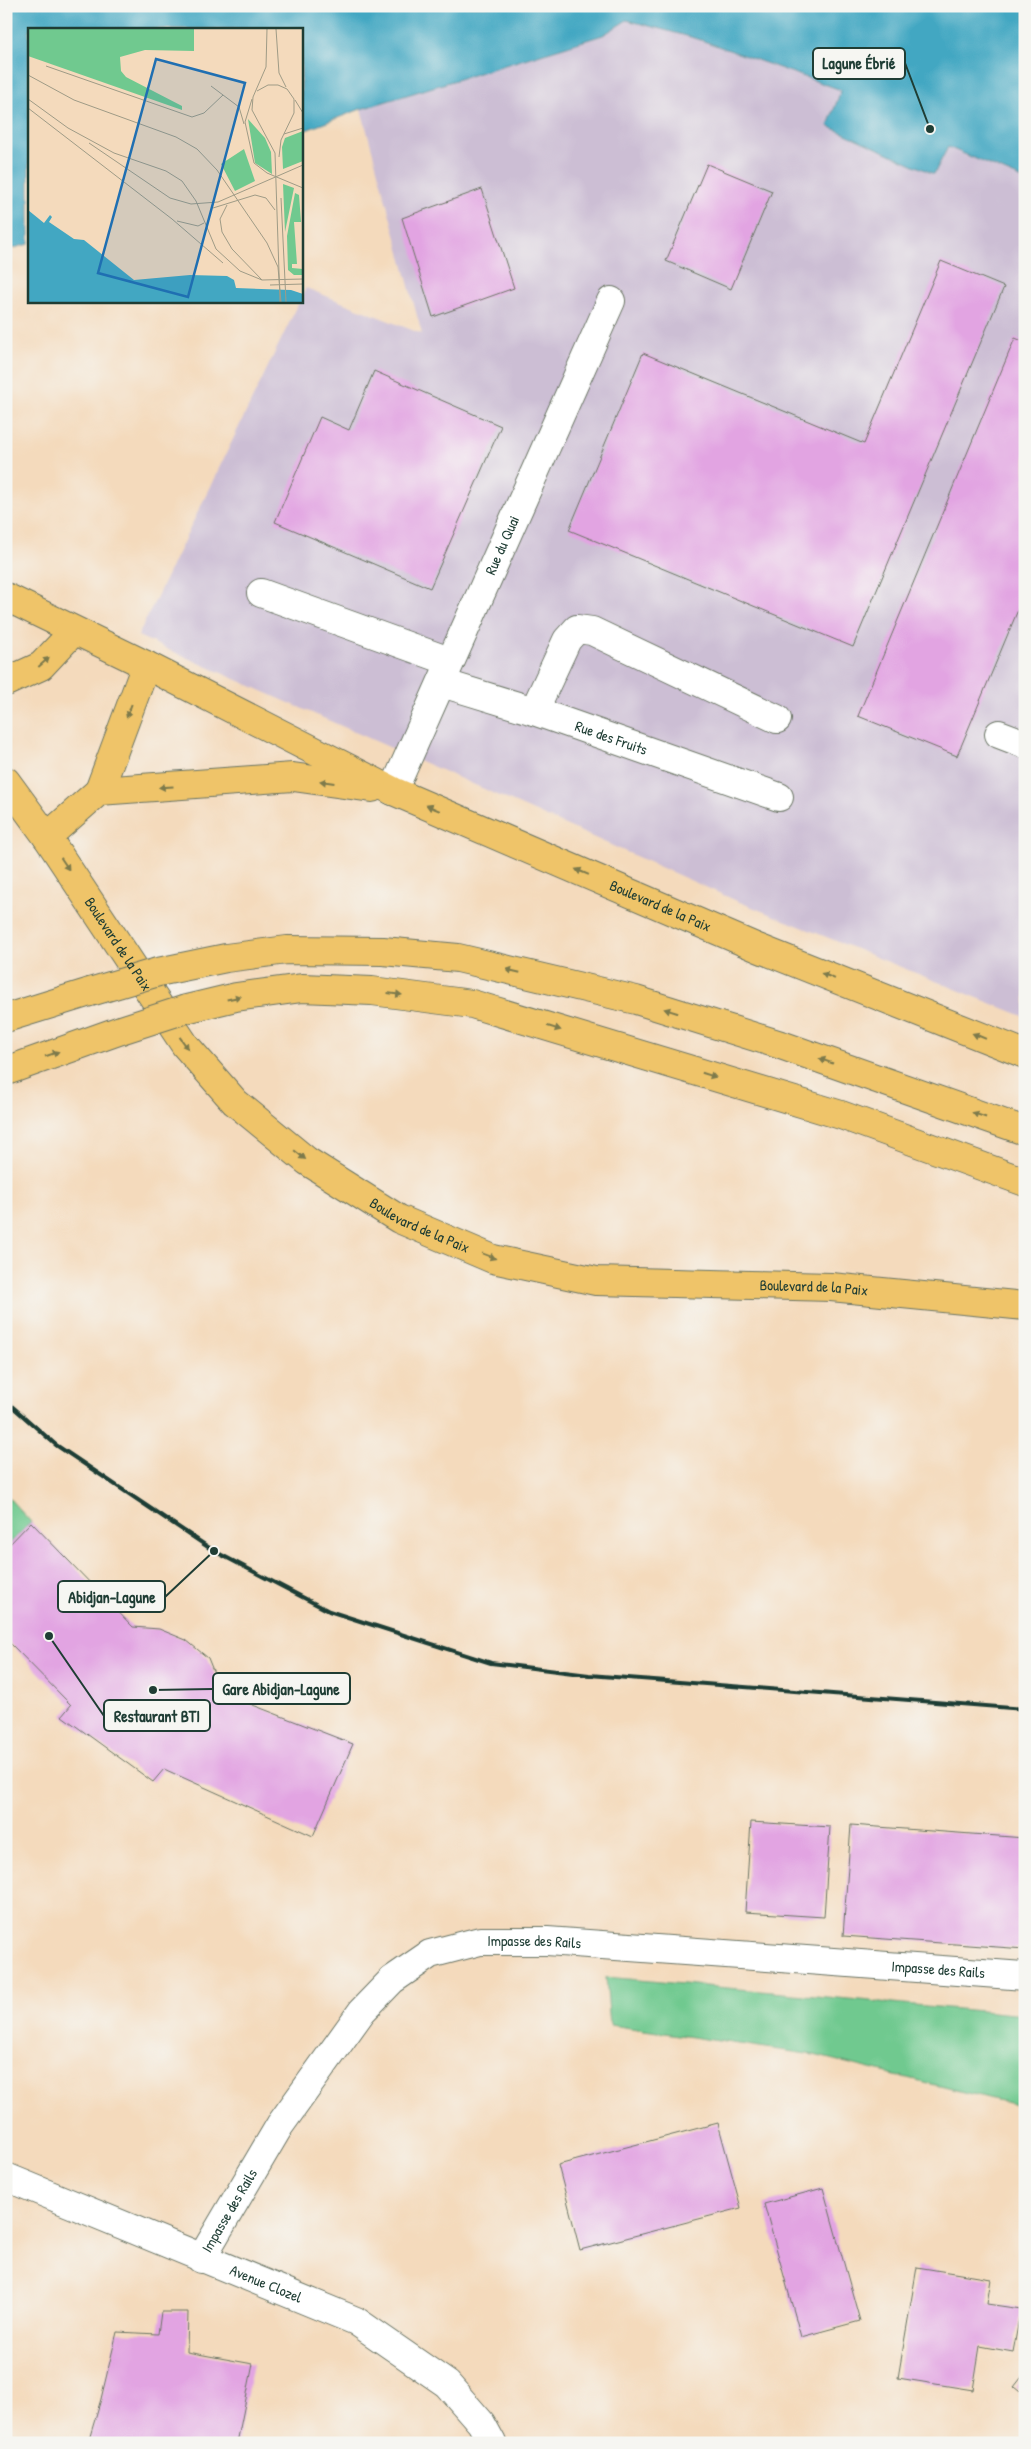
<svg xmlns="http://www.w3.org/2000/svg" width="1031" height="2449" font-family="'Patrick Hand',sans-serif">
	<style>
		.industrial { fill: #ccbed4 }
		.green { fill: #70c98f; stroke: #488362 }
		.water { fill: #42a7c2; stroke: #30727b }
		.building { fill: #e2a4e2 }
		.lines { fill: none; stroke-linecap: round; stroke-linejoin: round }
		.minor-casing { stroke: #6a7464; stroke-width: 30 }
		.major-casing { stroke: #6a7464; stroke-width: 30 }
		.minor { stroke: #fff; stroke-width: 28 }
		.major { stroke: #efc469; stroke-width: 28 }
		.rail { stroke: #1f3d34; stroke-width: 4 }
		.major-bridge-casing { stroke: #6a7464; stroke-width: 30; stroke-linecap: butt }
		.major-bridge { stroke: #efc469; stroke-width: 28 }
		.oneway { fill: #7d7a4c }
		.labels { text-anchor: middle; stroke-width: 4.5; stroke-linejoin: round; paint-order: stroke }
		.street-label { font-size: 15px; fill: #1f3d34; stroke: #f6f6f2 }
		.inset-road { fill: none; stroke: #9f9b86; stroke-width: 1 }
		.view { fill: #1f6fb2; fill-opacity: 0.15; stroke: #1f6fb2; stroke-width: 2.5 }
		.inset-edge { fill: none; stroke: #1f3d34; stroke-width: 2.5 }
		.leader { fill: none; stroke: #1f3d34; stroke-width: 2 }
		.callout-dot { fill: #1f3d34; stroke: #f6f6f2; stroke-width: 2 }
		.callout { fill: #f6f6f2; stroke: #1f3d34; stroke-width: 2 }
		.callout-label { font-size: 16px; text-anchor: middle; font-weight: bold; fill: #1f3d34 }
	</style>
	<rect width="100%" height="100%" fill="#f6f6f2"/>
	<filter id="ink" filterUnits="userSpaceOnUse"><feTurbulence type="fractalNoise" baseFrequency=".02" numOctaves="2"/><feDisplacementMap in="SourceGraphic" scale="10" xChannelSelector="R" yChannelSelector="G"/><feConvolveMatrix kernelMatrix="1 2 1 2 8 2 1 2 1" color-interpolation-filters="sRGB"/></filter>
	<filter id="wash" filterUnits="userSpaceOnUse"><feTurbulence type="fractalNoise" baseFrequency=".0096" numOctaves="4" result="noise"/><feDisplacementMap in="SourceGraphic" scale="20" xChannelSelector="R" yChannelSelector="G"/><feGaussianBlur stdDeviation="1.12" result="paint"/><feColorMatrix in="noise" values="0 0 0 0 0 0 0 0 0 0 0 0 0 0 0 0 0 1.4 0 .05"/><feComposite in="paint" operator="in"/></filter>
	<g filter="url(#wash)">
		<rect width="100%" height="100%" fill="#f4dabc"/>
		<path class="industrial" d="M627 20 698 39 842 90 934 174 948 147 1025 180V1017L737 901 138 636 306 288 422 334 361 109 603 35Z"/>
		<path class="green" d="M6 1495 31 1522 6 1548Z
			M606 1977 1025 2015V2107L814 2055 610 2025Z"/>
		<path class="water" d="M6 6H1025V180L948 147 934 174 828 126 841 90 698 39 627 20 603 35 361 109 301 132V29H29V244L6 250Z"/>
		<g id="blocks">
			<path class="building" d="M707 164 772 191 731 289 666 261Z
				M482 189 514 288 433 317 402 218Z
				M941 261 1004 287 853 647 569 530 643 353 864 444Z
				M1015 338 1025 342V593L957 756 858 716Z
				M374 371 501 426 430 588 275 522 320 417 349 430Z
				M31 1522 133 1627 159 1629 186 1640 208 1658 222 1693 353 1744 313 1836 164 1769 153 1782 62 1716 71 1705 6 1639V1548Z
				M751 1822 830 1827 824 1917 745 1912Z
				M851 1825 1025 1838V1949L843 1936Z
				M718 2123 741 2208 580 2250 558 2165Z
				M823 2188 860 2321 801 2337 764 2204Z
				M917 2267 991 2279 987 2304 1021 2309 1013 2352 980 2346 973 2390 898 2378Z
				M161 2312H188L187 2352 253 2364 237 2443H88L101 2399 117 2332 158 2334Z
				M1025 2373V2396L1014 2387Z"/>
		</g>
	</g>
	<g filter="url(#ink)">
		<use href="#blocks" fill-opacity="0" stroke="#6a7464" stroke-width="1"/>
		<g class="lines">
			<g class="minor-casing">
				<g id="minor">
					<path d="M261 593 449 661"/>
					<path id="s1" d="M442 683 534 711 779 797"/>
					<path d="M534 711 567 640 577 629 592 631 777 719"/>
					<path d="M999 734 1025 744"/>
					<path id="s2" d="M393 791 611 301"/>
					<path id="s3" d="M6 2177 356 2321 447 2384 481 2423 492 2443"/>
					<path id="s4" d="M201 2259 280 2125 362 2011 392 1980 430 1954 480 1941H547L1025 1976"/>
				</g>
			</g>
			<g class="major-casing">
				<g id="major">
					<path id="s5" d="M6 597 146 665 393 791 758 948 1025 1054"/>
					<path d="M6 682 41 666 74 631"/>
					<path id="s6" d="M6 781 47 837 185 1045 235 1102 307 1161 399 1219 493 1259 596 1281 831 1287 1025 1306"/>
					<path d="M99 791 146 665"/>
					<path d="M47 837 99 791 293 777 372 788"/>
					<path d="M158 972 226 958 287 950 383 951 458 958 636 1000 781 1045 1025 1131"/>
					<path d="M186 1009 236 997 302 988 372 991 472 1004 841 1115 1025 1182"/>
					<path d="M6 1018 90 992"/>
					<path d="M6 1071 121 1030"/>
				</g>
			</g>
			<use href="#minor" class="minor"/>
			<use href="#major" class="major"/>
			<path class="rail" d="M6 1401 56 1445 214 1551 329 1611 491 1663 589 1675 1025 1709"/>
			<g class="major-bridge-casing">
				<path id="major-bridge" d="M90 992 158 972
					M121 1030 186 1009"/>
			</g>
			<use href="#major-bridge" class="major-bridge"/>
		</g>
		<defs><path id="oneway-solid" d="M-6-.8H1V-3.2L6.5 0L1 3.2V.8H-6Z" transform="scale(1.25)"/></defs>
		<g class="oneway">
			<use href="#oneway-solid" transform="translate(44 662) rotate(-41)"/>
			<use href="#oneway-solid" transform="translate(129 711) rotate(111)"/>
			<use href="#oneway-solid" transform="translate(327 782) rotate(-172)"/>
			<use href="#oneway-solid" transform="translate(166 787) rotate(176)"/>
			<use href="#oneway-solid" transform="translate(433 808) rotate(-157)"/>
			<use href="#oneway-solid" transform="translate(65 864) rotate(56)"/>
			<use href="#oneway-solid" transform="translate(582 872) rotate(-157)"/>
			<use href="#oneway-solid" transform="translate(513 971) rotate(-167)"/>
			<use href="#oneway-solid" transform="translate(828 976) rotate(-158)"/>
			<use href="#oneway-solid" transform="translate(395 994) rotate(7)"/>
			<use href="#oneway-solid" transform="translate(234 998) rotate(-12)"/>
			<use href="#oneway-solid" transform="translate(671 1011) rotate(-163)"/>
			<use href="#oneway-solid" transform="translate(554 1028) rotate(17)"/>
			<use href="#oneway-solid" transform="translate(979 1036) rotate(-158)"/>
			<use href="#oneway-solid" transform="translate(184 1043) rotate(54)"/>
			<use href="#oneway-solid" transform="translate(52 1054) rotate(-19)"/>
			<use href="#oneway-solid" transform="translate(826 1061) rotate(-161)"/>
			<use href="#oneway-solid" transform="translate(709 1075) rotate(17)"/>
			<use href="#oneway-solid" transform="translate(979 1115) rotate(-161)"/>
			<use href="#oneway-solid" transform="translate(300 1155) rotate(39)"/>
			<use href="#oneway-solid" transform="translate(489 1256) rotate(21)"/>
		</g>
	</g>
	<g class="labels">
		<g class="street-label">
			<text dy="5" stroke="none"><textPath href="#s2" startOffset="269">Rue du Quai</textPath></text>
			<text dy="5" stroke="none"><textPath href="#s1" startOffset="178">Rue des Fruits</textPath></text>
			<text dy="5" stroke="none"><textPath href="#s5" startOffset="724">Boulevard de la Paix</textPath></text>
			<text dy="5" stroke="none"><textPath href="#s6" startOffset="198">Boulevard de la Paix</textPath></text>
			<text dy="5" stroke="none"><textPath href="#s6" startOffset="618">Boulevard de la Paix</textPath></text>
			<text dy="5" stroke="none"><textPath href="#s6" startOffset="1022">Boulevard de la Paix</textPath></text>
			<text dy="5" stroke="none"><textPath href="#s4" startOffset="491">Impasse des Rails</textPath></text>
			<text dy="5" stroke="none"><textPath href="#s4" startOffset="896">Impasse des Rails</textPath></text>
			<text dy="5" stroke="none"><textPath href="#s4" startOffset="56">Impasse des Rails</textPath></text>
			<text dy="5" stroke="none"><textPath href="#s3" startOffset="281">Avenue Clozel</textPath></text>
		</g>
	</g>
	<g transform="translate(28 28)">
		<rect width="275" height="275" fill="#f4dabc"/>
		<path d="M0 1H166V23L117 22 92 29 93 43 98 49 154 78V82L0 28ZM220 91 237 110 243 124 244 146 227 135ZM275 103V133L255 141 254 119 257 110ZM216 121 227 153 207 163 193 136ZM255 156 266 160 257 204ZM267 165 271 167 273 194H266L269 236H264V240L275 241V247H266L260 242 259 208Z" fill="#70c98f"/>
		<path d="M0 182 16 195 22 187 24 189 21 194 46 211 56 212 106 252 162 247 199 248 206 252 208 260 263 262 275 266V274H0Z" fill="#42a7c2"/>
		<path class="inset-road" d="M239 1 238 39 225 69 224 82 247 125 252 274M248 1 251 45 258 59M18 38 164 89 176 85 195 67M0 47 46 72 148 109 169 121 189 142 239 215 250 239 253 274M183 58 211 79 216 96M229 63 240 57H250L259 61 266 71V85L253 112 251 129M0 71 40 100 86 125 138 143 154 153 168 173 188 221 212 243 234 252 275 251M224 71 217 94 226 135 239 145 275 160M267 72 275 85M0 80 144 191 195 235M256 106 275 100M61 115 142 170 163 176 190 174 275 137M253 170 258 274M199 177 192 191 194 204 204 221 234 252M185 180 227 167 238 170 247 182M149 193 170 198 176 195M242 257 275 256"/>
		<path class="view" d="M128 31 217 55 160 269 70 245Z"/>
		<rect width="275" height="275" class="inset-edge"/>
	</g>
	<path class="leader" d="M930 129L905 63M214 1551L165 1597M153 1690L213 1689M49 1636L104 1716"/>
	<g class="callout-dot">
		<circle cx="930" cy="129" r="5"/>
		<circle cx="214" cy="1551" r="5"/>
		<circle cx="153" cy="1690" r="5"/>
		<circle cx="49" cy="1636" r="5"/>
	</g>
	<g class="callout">
		<rect x="813" y="48" width="92" height="31" rx="5"/>
		<rect x="58" y="1581" width="107" height="31" rx="5"/>
		<rect x="213" y="1673" width="137" height="31" rx="5"/>
		<rect x="104" y="1700" width="106" height="31" rx="5"/>
	</g>
	<g class="callout-label">
		<text x="859" y="69">Lagune Ébrié</text>
		<text x="112" y="1603">Abidjan-Lagune</text>
		<text x="281" y="1695">Gare Abidjan-Lagune</text>
		<text x="157" y="1722">Restaurant BTI</text>
	</g>
	<rect width="1031" height="2449" fill="none" stroke="#f6f6f2" stroke-width="25"/>
</svg>
